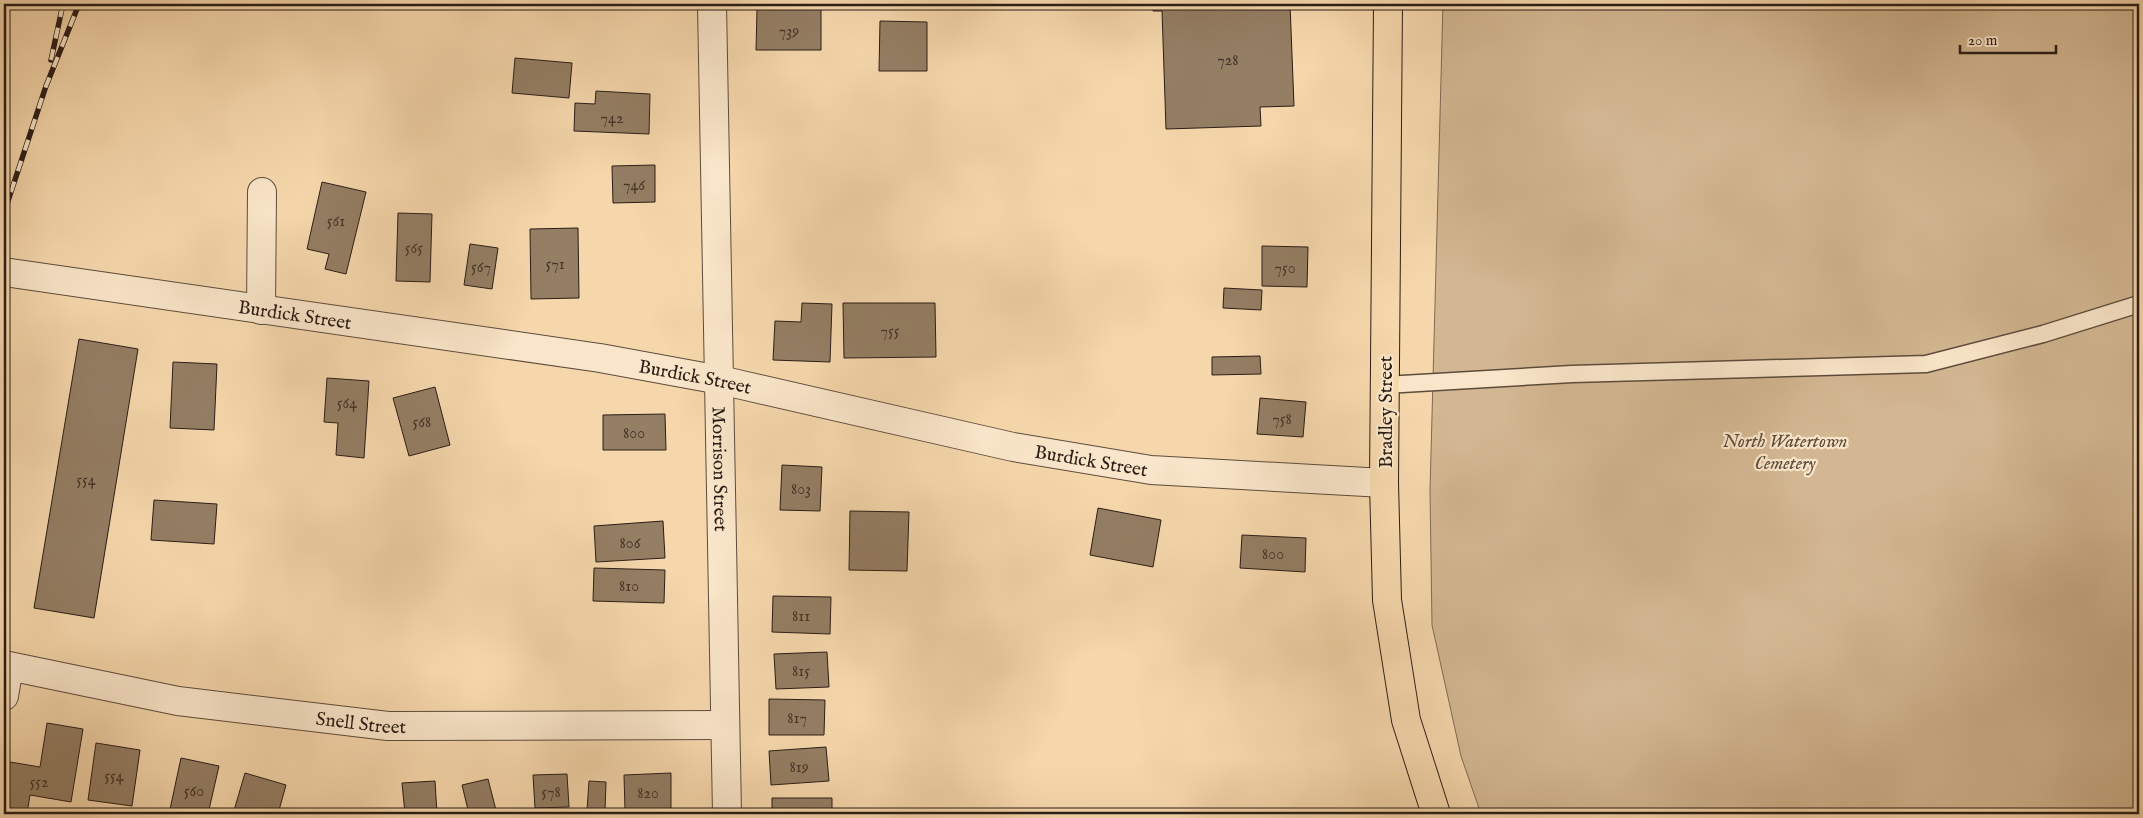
<svg xmlns="http://www.w3.org/2000/svg" width="2143" height="818" font-family="'IM FELL English',serif">
	<style>
		.green { fill: #d3b792; stroke: #7e6a54 }
		.building { fill: #947e64; stroke: #2a1d16 }
		.lines { fill: none; stroke-linecap: round; stroke-linejoin: round }
		.service-casing { stroke: #5d4c3c; stroke-width: 19 }
		.minor-casing { stroke: #5d4c3c; stroke-width: 30 }
		.tertiary-casing { stroke: #5d4c3c; stroke-width: 30 }
		.primary-casing { stroke: #2a1d16; stroke-width: 30 }
		.service { stroke: #f9e5c9; stroke-width: 16 }
		.minor { stroke: #f9e5c9; stroke-width: 28 }
		.tertiary { stroke: #f9e5c9; stroke-width: 28 }
		.primary { stroke: #f6d7ac; stroke-width: 28 }
		.rail-casing { stroke: #2a1d16; stroke-width: 5.5 }
		.rail { stroke: #f9e5c9; stroke-width: 4; stroke-dasharray: 11; stroke-linecap: butt }
		.labels { text-anchor: middle; stroke-width: 4.5; stroke-linejoin: round; paint-order: stroke }
		.number-label { font-size: 16px; fill: #44352a }
		.street-label { font-size: 19px; fill: #2a1d16; stroke: #f9e5c9 }
		.park-label { font-size: 19px; font-style: italic; fill: #5d4b3b; stroke: #f9e5c9 }
	</style>
	<rect width="100%" height="100%" fill="#f6d7ac"/>
	<filter id="stains"><feTurbulence type="fractalNoise" baseFrequency=".004" numOctaves="4"/><feColorMatrix values="0 0 0 0 .2 0 0 0 0 .09 0 0 0 0 .02 0 0 0 .5 -.17"/></filter>
	<radialGradient id="worn" r=".72"><stop offset=".6" stop-color="#630" stop-opacity="0"/><stop offset="1" stop-color="#630" stop-opacity=".3"/></radialGradient>
	<path class="green" d="M1443 4H2139V814H1481L1461 756 1432 625 1430 491Z"/>
	<path class="building" d="M1153 4H1290L1294 106 1260 107 1261 126 1166 129 1162 11H1153Z
		M757 9H821V50H756Z
		M880 21 927 22V71H879Z
		M515 58 572 63 569 98 512 93Z
		M596 91 650 94 649 134 574 131 575 103 595 104Z
		M655 165V202L613 203 612 166Z
		M322 182 366 192 346 274 325 269 329 254 307 249Z
		M398 213 432 214 430 282 396 281Z
		M578 228 579 298 531 299 530 229Z
		M470 244 498 248 492 289 464 285Z
		M1262 246 1308 247 1307 287 1262 286Z
		M1224 288 1262 290 1261 310 1223 308Z
		M802 303 832 304 830 362 773 360 775 321 801 322Z
		M843 303H935L936 357 844 358Z
		M79 339 138 349 94 618 34 608Z
		M1260 356 1261 374 1212 375V357Z
		M173 362 217 364 214 430 170 428Z
		M327 378 369 381 364 458 336 455 338 423 324 422Z
		M435 387 450 445 409 456 393 398Z
		M1260 398 1306 402 1303 437 1257 434Z
		M665 414 666 450H603V415Z
		M782 465 822 467 820 511 780 510Z
		M154 500 217 504 214 544 151 540Z
		M1098 508 1161 520 1153 567 1090 555Z
		M850 511 909 512 907 571 849 570Z
		M663 521 665 558 596 562 594 526Z
		M1242 535 1306 538 1305 572 1240 568Z
		M594 568 665 570 664 603 593 601Z
		M773 596 831 597 830 634 772 632Z
		M827 652 829 687 776 689 774 654Z
		M769 699 825 700 824 735H769Z
		M47 723 83 729 71 802 30 795 27 814 4 811V761L40 767Z
		M96 743 140 750 132 806 88 800Z
		M826 747 829 781 771 785 769 751Z
		M181 758 219 766 208 814H169Z
		M245 773 286 785 278 814H233Z
		M671 773V809L625 810 624 775Z
		M567 774 569 807 535 808 533 775Z
		M488 779 497 814H469L462 785Z
		M435 781 437 814H405L402 783Z
		M589 781 606 782 605 811 587 810Z
		M772 798H832V814H772Z"/>
	<g class="lines">
		<g class="service-casing">
			<path id="service" d="M1385 385 1572 374 1926 364 2043 334 2139 304"/>
		</g>
		<g class="minor-casing">
			<g id="minor">
				<path id="s1" d="M712 4 727 814"/>
				<path d="M261 310 262 192"/>
				<path id="s2" d="M4 665 178 701 388 726 725 725"/>
				<path d="M4 696 9 667"/>
			</g>
		</g>
		<g class="tertiary-casing">
			<g id="tertiary">
				<path id="s3" d="M4 272 600 358 720 380 1013 447 1151 470 1384 483"/>
			</g>
		</g>
		<g class="primary-casing">
			<path id="primary" d="M1388 4 1384 483 1387 600 1406 720 1436 814"/>
		</g>
		<use href="#service" class="service"/>
		<use href="#minor" class="minor"/>
		<use href="#tertiary" class="tertiary"/>
		<use href="#primary" class="primary"/>
		<g class="rail-casing">
			<path id="rail" d="M51 60 63 4
				M4 213 46 86 79 4"/>
		</g>
		<use href="#rail" class="rail"/>
	</g>
	<g class="labels">
		<g class="number-label">
			<text x="789" y="36">739</text>
			<text x="1228" y="65">728</text>
			<text x="612" y="123">742</text>
			<text x="634" y="190">746</text>
			<text x="336" y="226">561</text>
			<text x="414" y="253">565</text>
			<text x="555" y="269">571</text>
			<text x="481" y="272">567</text>
			<text x="1285" y="273">750</text>
			<text x="890" y="336">755</text>
			<text x="347" y="408">564</text>
			<text x="1282" y="424">758</text>
			<text x="422" y="427">568</text>
			<text x="634" y="438">800</text>
			<text x="86" y="485">554</text>
			<text x="801" y="494">803</text>
			<text x="630" y="548">806</text>
			<text x="1273" y="559">800</text>
			<text x="629" y="591">810</text>
			<text x="801" y="621">811</text>
			<text x="801" y="676">815</text>
			<text x="797" y="723">817</text>
			<text x="799" y="772">819</text>
			<text x="114" y="781">554</text>
			<text x="39" y="787">552</text>
			<text x="194" y="796">560</text>
			<text x="551" y="797">578</text>
			<text x="648" y="798">820</text>
		</g>
		<g class="street-label">
			<text dy="7" stroke="none"><textPath href="#s3" startOffset="294">Burdick Street</textPath></text>
			<text dy="7" stroke="none"><textPath href="#s3" startOffset="699">Burdick Street</textPath></text>
			<text transform="translate(1385 412) rotate(-90)" y="7">Bradley Street</text>
			<text dy="7" stroke="none"><textPath href="#s3" startOffset="1104">Burdick Street</textPath></text>
			<text dy="7" stroke="none"><textPath href="#s1" startOffset="465">Morrison Street</textPath></text>
			<text dy="7" stroke="none"><textPath href="#s2" startOffset="362">Snell Street</textPath></text>
		</g>
		<g class="park-label">
			<text x="1785" y="447">North Watertown<tspan x="1785" dy="22">Cemetery</tspan></text>
		</g>
	</g>
	<rect width="2143" height="818" fill="none" stroke="#f6d7ac" stroke-width="20"/>
	<rect x="5" y="5" width="2133" height="808" fill="none" stroke="#2a1d16" stroke-width="2.5"/>
	<rect x="10" y="10" width="2123" height="798" fill="none" stroke="#2a1d16"/>
	<path d="M1960 45v8h96v-8" fill="none" stroke="#2a1d16" stroke-width="2.5"/>
	<text x="1968" y="45" font-size="15" fill="#2a1d16" stroke="#f9e5c9" stroke-width="4" paint-order="stroke">20 m</text>
	<rect width="100%" height="100%" filter="url(#stains)"/>
	<rect width="100%" height="100%" fill="url(#worn)"/>
</svg>
